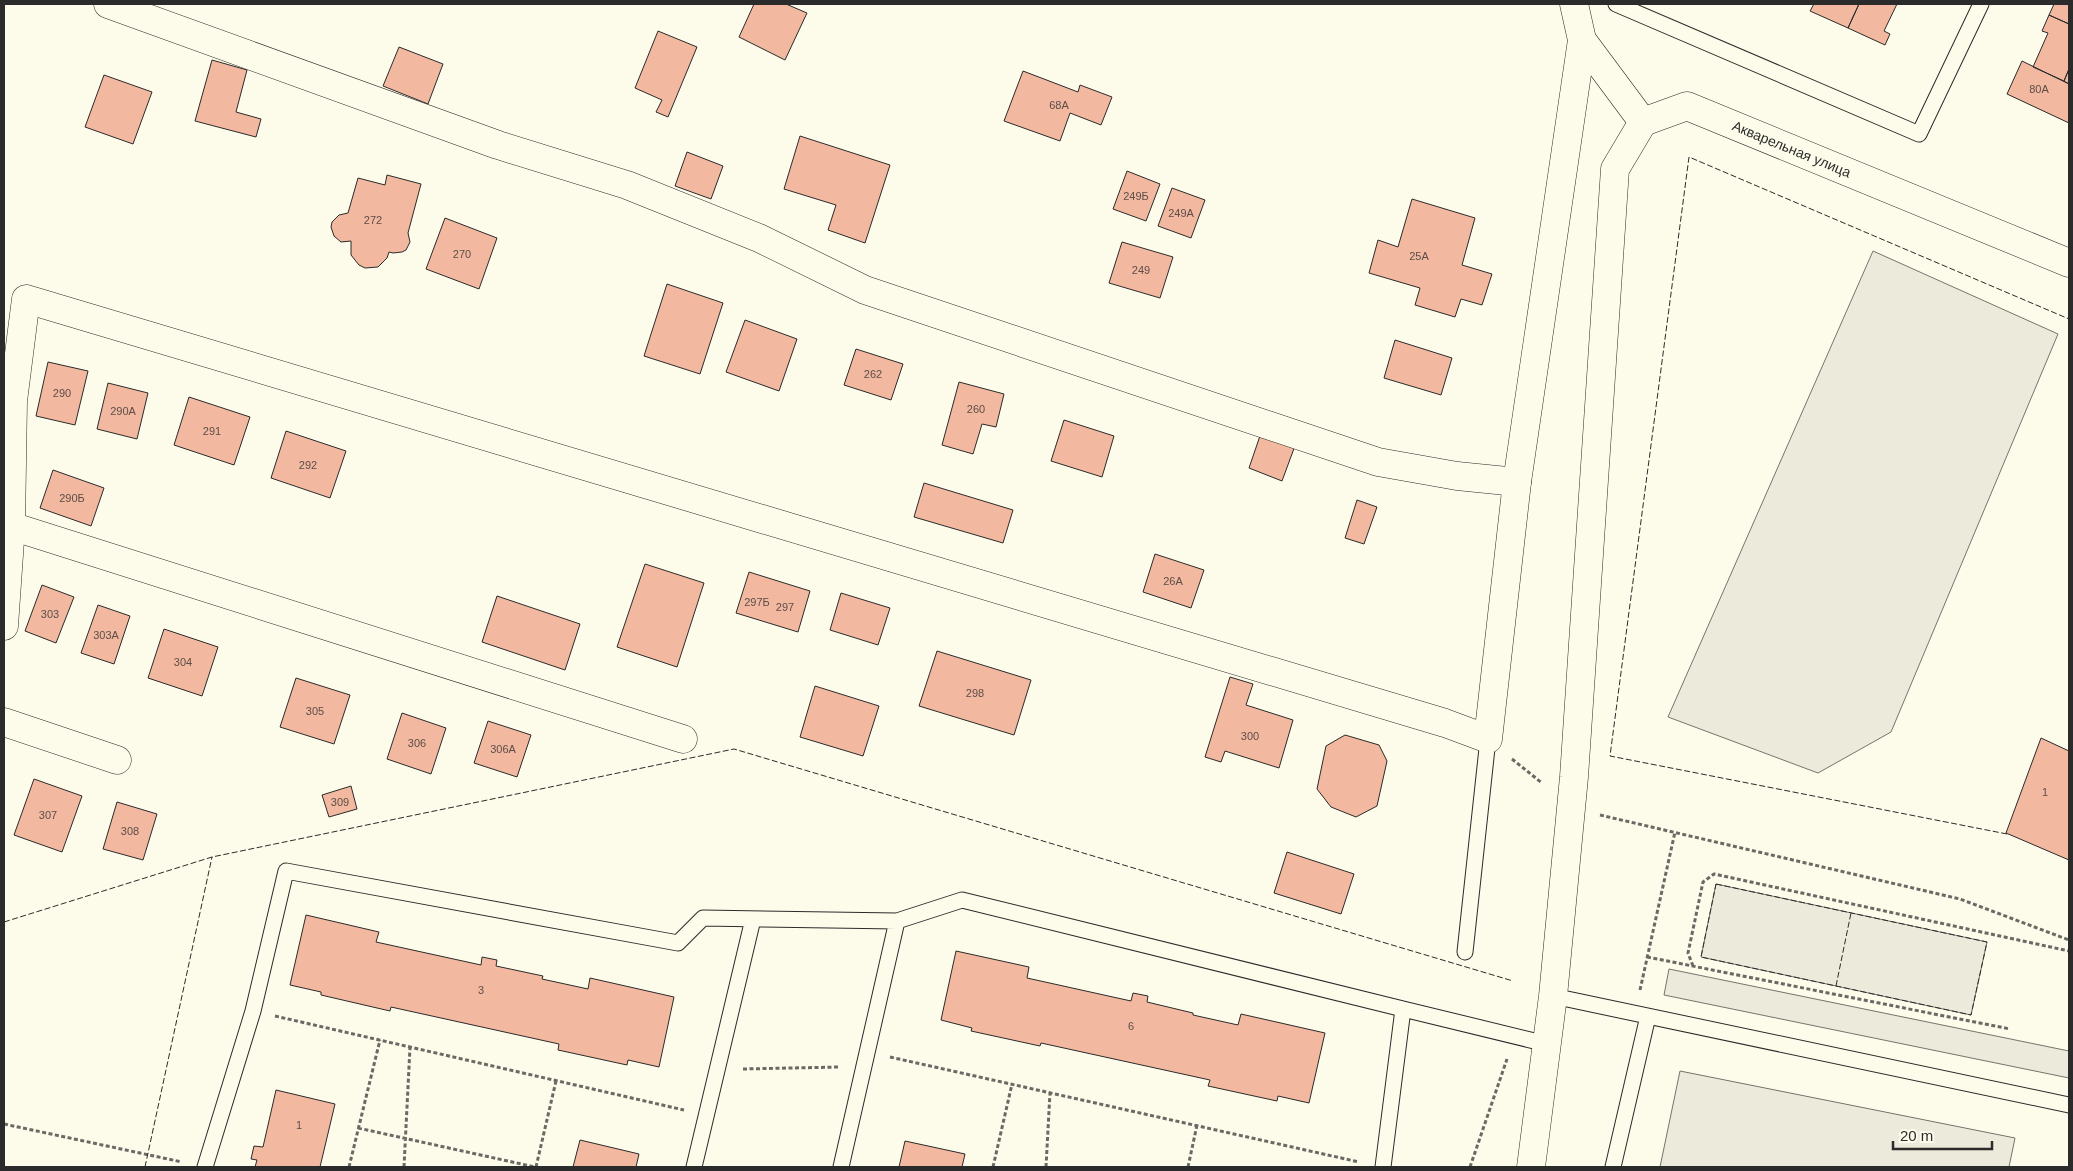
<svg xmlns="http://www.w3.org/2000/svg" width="2073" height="1171" font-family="Helvetica,sans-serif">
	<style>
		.green { fill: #ecebdb; stroke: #74746e }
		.parking { fill: #eceadb; stroke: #74746e }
		.building { fill: #f2b8a0; stroke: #2b2b2b }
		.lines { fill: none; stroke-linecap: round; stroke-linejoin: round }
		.lane-casing { stroke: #2b2b2b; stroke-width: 17 }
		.street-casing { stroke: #2b2b2b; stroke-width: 29 }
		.path { stroke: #6a6964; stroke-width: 3; stroke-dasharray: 4 2.5; stroke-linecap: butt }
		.lane { stroke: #fdfbea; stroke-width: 15 }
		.street { stroke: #fdfbea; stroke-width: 28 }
		.fence { stroke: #2b2b2b; stroke-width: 1; stroke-dasharray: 6 2.5; stroke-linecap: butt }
		.labels { text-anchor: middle; stroke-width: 4; stroke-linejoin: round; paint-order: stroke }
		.number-label { font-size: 11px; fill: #5d4e48 }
		.street-label { font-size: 14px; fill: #2b2b2b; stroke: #fdfbea }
	</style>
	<rect width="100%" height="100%" fill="#fdfbea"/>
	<path class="green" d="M1873 251 2058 334 1891 732 1818 773 1668 717Z
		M1716 884 1987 942 1971 1015 1701 957Z"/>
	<path class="parking" d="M1669 969 2069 1051V1078L1664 995Z
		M1680 1071 2015 1138 2009 1167H1660Z"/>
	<path class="building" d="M754 4H786L807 13 785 60 739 37Z
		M1814 4H1859L1848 28 1810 11Z
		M1859 4H1897L1884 31 1890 34 1885 45 1848 28Z
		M2054 4H2069V24L2049 15Z
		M2049 15 2069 24V69L2064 81 2033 67 2048 33 2042 31Z
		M658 31 697 47 668 117 656 112 662 100 635 88Z
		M399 47 443 64 428 104 383 86Z
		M212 60 247 70 236 112 261 119 256 137 195 121Z
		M2022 61 2069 84V123L2007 94Z
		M2069 69V84L2064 81Z
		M1023 71 1078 92 1080 85 1112 97 1101 125 1070 113 1060 141 1004 121Z
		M104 75 152 92 133 144 85 127Z
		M800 136 890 165 865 243 828 230 836 205 784 189Z
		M687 152 723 166 711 199 675 186Z
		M1127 171 1160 184 1146 221 1113 209Z
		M387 175 421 184 408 233 410 242 406 250 402 252 393 253 389 252 387 258 378 267 365 268 359 265 351 255V241L341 242 334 236 331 227 332 222 339 215 348 213 358 178 385 185Z
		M1172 188 1205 200 1191 238 1158 226Z
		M1412 199 1475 218 1462 265 1492 274 1482 305 1461 299 1455 317 1415 305 1420 288 1369 273 1378 240 1398 247Z
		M445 218 497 238 479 289 426 269Z
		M1122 242 1173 257 1160 298 1109 283Z
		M667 284 723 303 700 374 644 356Z
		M745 320 797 339 779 391 726 372Z
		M1395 340 1452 358 1441 395 1384 378Z
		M856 349 903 364 891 400 844 385Z
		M48 362 88 371 75 425 36 416Z
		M959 382 1004 394 996 427 982 424 973 454 942 445Z
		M108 383 148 393 137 439 97 429Z
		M189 397 250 417 234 465 174 445Z
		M1064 420 1114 436 1102 477 1051 461Z
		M1262 430 1296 443 1282 481 1249 468Z
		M286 431 346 451 330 498 271 478Z
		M53 470 104 488 91 526 40 508Z
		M924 483 1013 510 1003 543 914 517Z
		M1357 500 1377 507 1364 544 1345 538Z
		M1155 554 1204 570 1191 608 1143 592Z
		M645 564 704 583 677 667 617 647Z
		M749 572 810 591 798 632 736 613Z
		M42 585 74 597 56 643 25 631Z
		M841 593 890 608 878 645 830 630Z
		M497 596 580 624 565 670 482 642Z
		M98 605 130 616 114 664 81 653Z
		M164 629 218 647 202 696 148 678Z
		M937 651 1031 680 1014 735 919 706Z
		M1230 677 1253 684 1246 705 1293 720 1279 768 1225 751 1221 762 1205 757Z
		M296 678 350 695 334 744 280 727Z
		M815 686 879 706 863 756 800 737Z
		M402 713 446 728 431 774 387 759Z
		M488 721 531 735 517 777 474 763Z
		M1345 735 1379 745 1387 761 1377 806 1356 817 1331 807 1317 789 1326 746Z
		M2041 738 2069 751V860L2006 833Z
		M34 779 82 796 62 852 14 835Z
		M351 786 357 809 329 817 322 795Z
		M117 802 157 814 143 860 103 849Z
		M1287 852 1354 874 1341 914 1274 893Z
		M306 915 379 932 376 942 481 965 482 957 497 960 496 966 543 976 542 979 588 989 590 978 674 997 659 1067 628 1060 627 1065 558 1050 559 1044 391 1007 390 1011 321 995V992L290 985Z
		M956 951 1029 967 1027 978 1131 1001 1133 993 1148 996 1147 1002 1193 1013V1015L1238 1025 1241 1014 1325 1033 1309 1103 1278 1096 1277 1101 1208 1086 1210 1080 1041 1043 1040 1046 971 1031 972 1028 941 1020Z
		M276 1090 335 1104 320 1167H255L257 1160 251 1159 254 1146 263 1147Z
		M580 1140 639 1154 636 1167H573Z
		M905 1141 965 1154 962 1167H899Z"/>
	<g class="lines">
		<g class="lane-casing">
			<path id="lane" d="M1616 4 1919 134 1981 4
				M1465 952 1488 739
				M1553 996 2069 1105
				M1403 1009 1547 1044
				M205 1167 253 1011 286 871 678 943 703 918 897 921
				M694 1167 753 919
				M841 1167 897 921 962 900 1403 1009 1383 1167
				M1613 1167 1648 1016"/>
		</g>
		<g class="street-casing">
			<g id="street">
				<path d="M108 4 498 145 627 185 759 238 865 290 1378 462 1457 476 1517 482"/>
				<path d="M1574 4 1582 40 1643 122"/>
				<path id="s1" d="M1643 122 1687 106 2069 263"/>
				<path d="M11 526 683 739"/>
				<path d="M4 626 11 526 13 401 26 299 1445 723 1488 739 1517 482 1582 40"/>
				<path d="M4 722 117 760"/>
				<path d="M1531 1167 1553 996 1574 777 1615 169 1643 122"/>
			</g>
		</g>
		<path class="path" d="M1512 759 1542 783
			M1600 815 1960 899 2069 940
			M1647 957 2010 1029
			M1693 966 1688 953 1703 882 1714 874 2069 951
			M1640 990 1675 832
			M275 1016 684 1110
			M890 1057 1359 1162
			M743 1069 839 1067
			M4 1124 182 1162
			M358 1128 535 1167
			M349 1167 380 1040
			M404 1167 410 1047
			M536 1167 556 1081
			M993 1167 1012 1084
			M1046 1167 1050 1092
			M1188 1167 1197 1125
			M1470 1167 1507 1059"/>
		<use href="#lane" class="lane"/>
		<use href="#street" class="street"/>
		<path class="fence" d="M2007 834 1610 756 1689 157 2069 319
			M1716 884 1987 942 1971 1015 1701 957Z
			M4 922 212 857 734 749 1513 981
			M1836 986 1851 913
			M145 1167 212 857"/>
	</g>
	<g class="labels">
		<g class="number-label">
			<text x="2039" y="93">80А</text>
			<text x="1059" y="109">68А</text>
			<text x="1136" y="200">249Б</text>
			<text x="1181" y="217">249А</text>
			<text x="373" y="224">272</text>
			<text x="462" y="258">270</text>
			<text x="1419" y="260">25А</text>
			<text x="1141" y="274">249</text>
			<text x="873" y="378">262</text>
			<text x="62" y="397">290</text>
			<text x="976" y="413">260</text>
			<text x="123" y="415">290А</text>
			<text x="212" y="435">291</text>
			<text x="308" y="469">292</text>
			<text x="72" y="502">290Б</text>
			<text x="1173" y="585">26А</text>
			<text x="757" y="606">297Б</text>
			<text x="785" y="611">297</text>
			<text x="50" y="618">303</text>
			<text x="106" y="639">303А</text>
			<text x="183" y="666">304</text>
			<text x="975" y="697">298</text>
			<text x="315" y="715">305</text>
			<text x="1250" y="740">300</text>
			<text x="417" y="747">306</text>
			<text x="503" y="753">306А</text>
			<text x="2045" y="796">1</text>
			<text x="340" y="806">309</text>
			<text x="48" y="819">307</text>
			<text x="130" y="835">308</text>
			<text x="481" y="994">3</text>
			<text x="1131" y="1030">6</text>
			<text x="299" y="1129">1</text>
		</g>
		<g class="street-label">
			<text dy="5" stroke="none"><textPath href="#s1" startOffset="160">Акварельная улица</textPath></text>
		</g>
	</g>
	<rect width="2073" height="1171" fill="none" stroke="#2b2b2b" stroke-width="10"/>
	<path d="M1893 1141v8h99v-8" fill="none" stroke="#2b2b2b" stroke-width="2.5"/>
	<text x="1900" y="1141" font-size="15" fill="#2b2b2b" stroke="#fdfbea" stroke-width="4" paint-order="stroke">20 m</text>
</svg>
